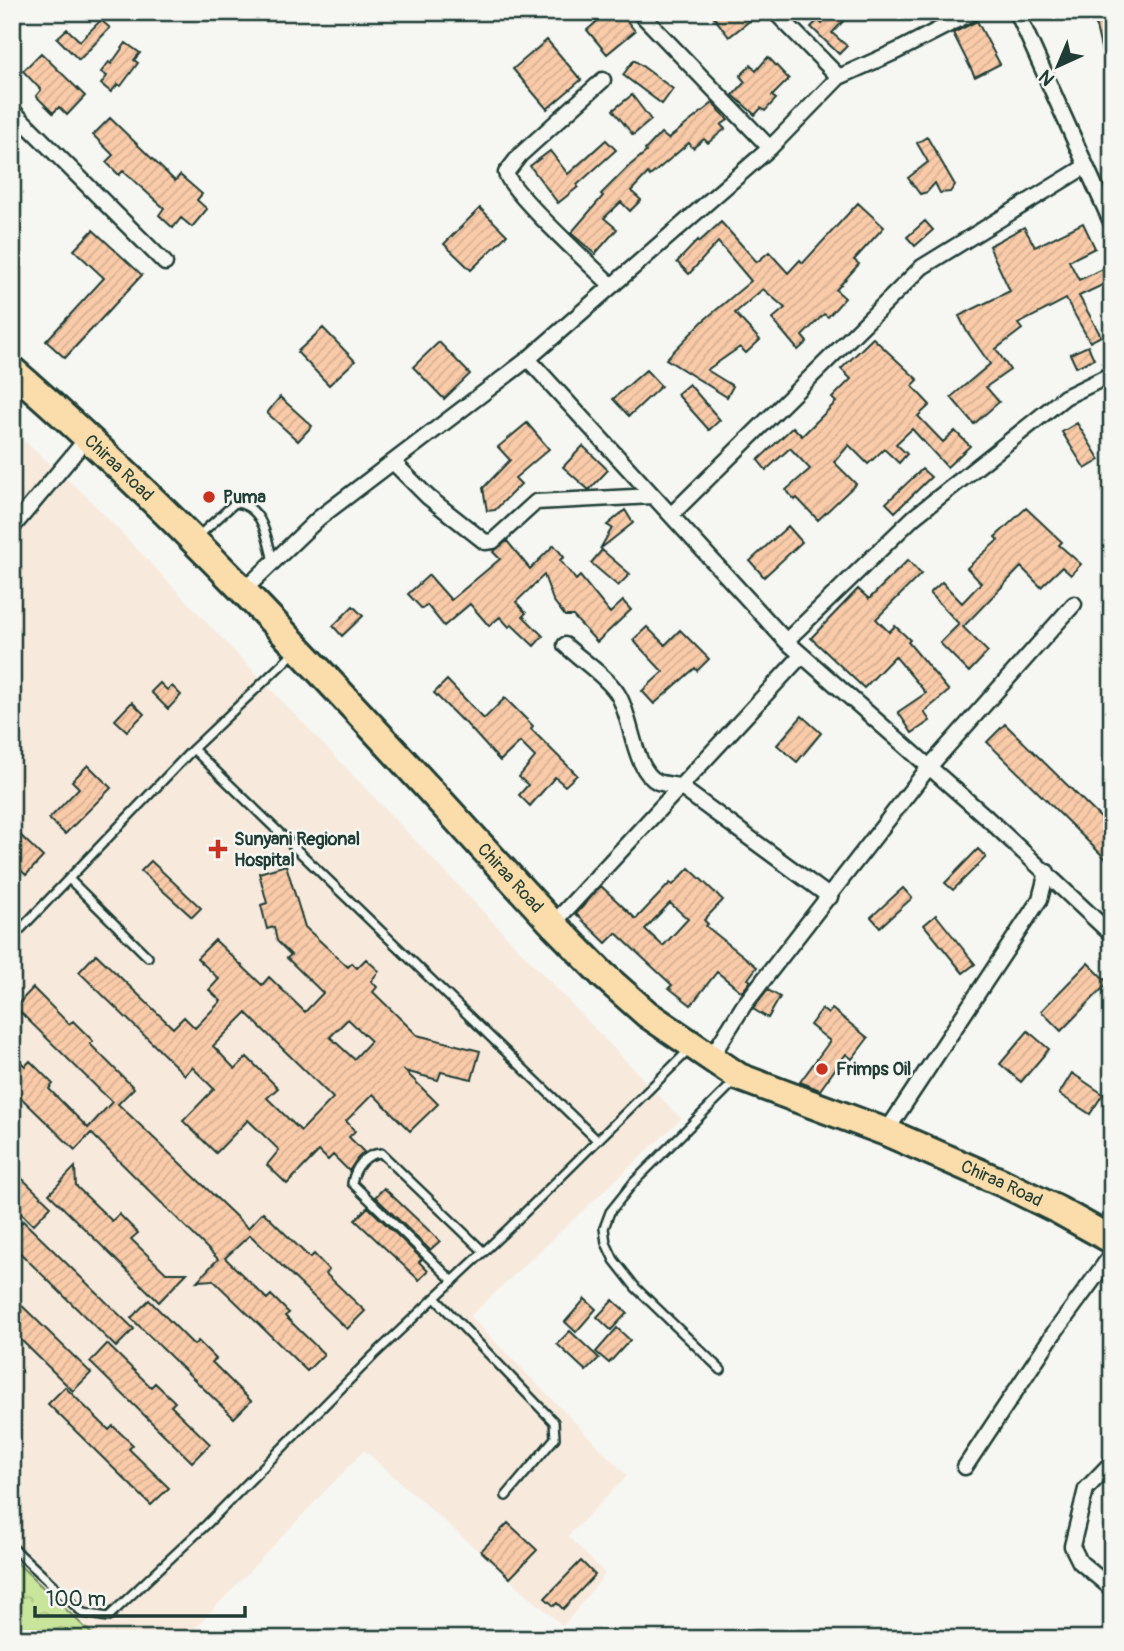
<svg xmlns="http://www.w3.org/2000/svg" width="1124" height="1651" font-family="Pangolin,sans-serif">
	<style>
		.built { fill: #f7e9dc }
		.forest { fill: url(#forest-crowns); stroke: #749068; stroke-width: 2 }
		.building { fill: url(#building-hatch); stroke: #1f3d34; stroke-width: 2; fill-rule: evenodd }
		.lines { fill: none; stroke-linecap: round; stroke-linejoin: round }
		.lane-casing { stroke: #1f3d34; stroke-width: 12 }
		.street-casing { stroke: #1f3d34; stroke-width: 19 }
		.highway-casing { stroke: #1f3d34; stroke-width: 32 }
		.lane { stroke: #f6f6f2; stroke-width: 7 }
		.street { stroke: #f6f6f2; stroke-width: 14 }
		.highway { stroke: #faddab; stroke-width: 26 }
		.poi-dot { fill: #c8321e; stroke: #f6f6f2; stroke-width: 2.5 }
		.labels { text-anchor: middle; stroke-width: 5; stroke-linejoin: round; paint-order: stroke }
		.street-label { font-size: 18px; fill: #1f3d34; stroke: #f6f6f2 }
		.poi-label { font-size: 18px; font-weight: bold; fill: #1f3d34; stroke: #f6f6f2; text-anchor: start }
	</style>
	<defs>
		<pattern id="forest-crowns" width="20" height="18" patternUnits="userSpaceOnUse" patternTransform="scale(1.75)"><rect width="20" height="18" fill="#c9e49b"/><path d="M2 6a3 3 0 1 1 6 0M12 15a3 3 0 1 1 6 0" fill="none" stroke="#acc486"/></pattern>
		<pattern id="building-hatch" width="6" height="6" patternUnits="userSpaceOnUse" patternTransform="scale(1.75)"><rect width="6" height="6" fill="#facba9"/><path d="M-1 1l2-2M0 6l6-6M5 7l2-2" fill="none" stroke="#d6af92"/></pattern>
	</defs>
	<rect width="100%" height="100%" fill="#f6f6f2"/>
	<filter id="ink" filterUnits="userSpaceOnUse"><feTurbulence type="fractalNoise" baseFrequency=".0143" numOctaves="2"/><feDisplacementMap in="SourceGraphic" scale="14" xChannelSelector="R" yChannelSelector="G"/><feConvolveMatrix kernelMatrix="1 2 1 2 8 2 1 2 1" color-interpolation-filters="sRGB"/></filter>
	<g filter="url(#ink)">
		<path class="built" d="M12 430 87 497 681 1119 470 1316 627 1476 568 1536 605 1574 563 1626 364 1450 185 1639H97L12 1558Z"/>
		<path class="forest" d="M12 1558 97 1639H12Z"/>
		<path class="building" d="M608 12H620L635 31 607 54 587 30Z
			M710 12H761L729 37Z
			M833 12H852L832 33 847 46 839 54 811 27 818 20 822 24Z
			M1109 14 1112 50 1102 52 1094 18Z
			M101 20 110 28 79 60 57 38 67 29 80 41Z
			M977 21 1000 64 975 77 953 33Z
			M547 40 581 80 547 109 513 69Z
			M126 43 140 53 134 60 138 63 121 86 118 84 111 92 101 84 107 76 101 72 109 62 111 64Z
			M41 53 85 96 67 115 59 107 53 113 36 96 41 90 23 71Z
			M768 57 789 79 772 96 776 99 765 111 761 108 755 115 733 95 745 82 740 76 751 65 756 71Z
			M634 60 673 89 662 104 623 75Z
			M632 95 651 120 633 135 613 110Z
			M713 103 728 120 721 125 725 129 708 143 704 139 693 148 689 143 650 176 648 173 631 191 641 200 630 211 621 202 604 218 617 229 595 254 571 233 603 196 601 194 629 166 646 152 645 150 661 133 668 139Z
			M110 118 175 181 180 175 202 194 197 200 207 209 192 227 181 218 173 228 159 215 164 208 123 171 119 175 106 162 113 155 93 135Z
			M927 137 955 185 950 192 940 193 935 183 927 192 920 194 908 178 928 162 917 143Z
			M606 140 616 150 577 185 578 187 558 203 530 166 550 151 568 174Z
			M858 203 884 227 854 260 859 264 836 290 845 298 828 317 824 314 802 336 807 342 798 350 772 319 785 308 763 289 735 313 760 340 746 353 740 347 707 370 733 386 727 397 666 359 703 321 751 281 718 242 689 274 677 262 698 240 699 242 721 222 757 262 769 252 788 273 800 260 803 263Z
			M480 208 507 235 471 270 444 244Z
			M925 221 933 230 915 246 907 237Z
			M1083 223 1095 248 1069 261 1079 280 1103 269 1109 282 1079 296 1101 336 1090 342 1066 299 1018 324 1022 329 996 349 1010 370 986 387 999 402 974 424 951 397 990 364 966 330 959 316 1010 291 989 246 1024 227 1035 247Z
			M93 230 142 275 65 358 46 341 104 278 74 250Z
			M323 328 355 361 329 385 297 352Z
			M873 338 918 380 912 386 930 405 918 416 943 442 955 431 970 446 947 467 912 429 896 444 907 454 899 463 884 449 868 464 849 445 834 462 856 484 818 520 797 498 795 500 786 490 810 469 790 448 766 470 758 460 793 427 802 436 836 402 832 398 851 379 841 369Z
			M439 342 470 374 444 399 413 367Z
			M1088 346 1094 359 1076 367 1070 354Z
			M646 370 661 386 629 416 613 399Z
			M689 384 720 420 709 430 677 394Z
			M280 397 312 426 298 441 267 413Z
			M527 423 549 449 515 478 521 484 495 510 487 511 483 488 510 460 498 447Z
			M1077 423 1100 460 1085 469 1062 432Z
			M583 446 608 470 589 490 563 467Z
			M922 469 931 477 895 512 886 503Z
			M1026 508 1062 542 1059 545 1081 564 1071 575 1062 567 1041 587 1021 567 963 627 988 652 969 672 940 643 959 624 930 593 942 582 962 603 981 583 967 568 998 540 995 537Z
			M625 510 633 523 600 549 612 528 607 525Z
			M788 526 802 542 764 577 750 561Z
			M507 541 530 569 554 545 564 557 560 560 576 580 580 576 610 613 623 601 631 610 597 642 573 616H565L553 600 544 575 516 602 526 613 523 616 543 636 534 646 512 625 509 627 500 617 489 626 470 604 444 626 427 605 422 609 408 594 429 575 451 600 500 559 493 552Z
			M602 550 630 574 618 586 591 563Z
			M908 560 921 574 876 619 889 632 895 626 910 640 908 642 949 691 924 712 930 721 912 733 898 712 926 693 895 656 864 688 811 638 858 589 869 599Z
			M353 606 363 616 342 636 333 626Z
			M647 627 665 645 680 630 709 659 697 671 695 668 654 704 642 691 663 672 633 640Z
			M447 680 484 719 505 698 533 726 531 729 577 775 565 786 555 777 530 806 519 795 528 785 519 777 535 757 520 742 500 761 462 719 461 720 434 693Z
			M160 683 167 690 172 686 181 695 168 709 151 692Z
			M132 702 144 714 127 731 115 720Z
			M802 716 821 733 797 762 777 745Z
			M1005 724 1112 829V865L987 742Z
			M88 765 111 788 65 834 49 819 79 788 72 781Z
			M12 827 43 857 26 875 12 862Z
			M978 849 986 857 953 890 945 883Z
			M151 861 201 908 192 917 141 871Z
			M286 865 305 927 348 967 352 963 357 968 366 959 379 971 371 981 377 987 373 992 417 1035 480 1051 472 1079 441 1072 438 1080 405 1071 438 1104 410 1131 373 1094 346 1121 355 1131 349 1137 364 1152 357 1159 349 1171 333 1155 328 1160 319 1151 287 1184 267 1165 279 1150 248 1120 216 1153 183 1121 214 1089 192 1067 185 1075 79 972 96 954 173 1028 184 1017 195 1028 221 1001 209 990 219 979 197 958 215 940 262 985 269 977 305 1012 323 993 287 958 291 955 277 941 274 927 267 929 261 905 267 903 259 873ZM246 1013 333 1098 301 1131 267 1098 278 1088 247 1057 235 1069 213 1046ZM348 1019 371 1041 354 1059 330 1037Z
			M689 868 723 900 704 920 708 924 706 926 757 967 748 979 751 981 742 992 717 972 691 1005 669 988 672 985 616 933 606 943 576 914 601 886 636 919 670 883 673 885ZM670 903 688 919 663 946 645 929Z
			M903 888 912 898 880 927 871 917Z
			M936 915 975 964 963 973 924 925Z
			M1088 963 1108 983 1061 1031 1041 1011Z
			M33 988 69 1024 73 1021 93 1041 90 1044 134 1088 118 1104 248 1228 263 1212 310 1258 314 1254 329 1270 326 1274 365 1311 347 1329 250 1235 225 1258 267 1299 271 1295 289 1313 285 1316 324 1354 307 1371 213 1280 197 1281 218 1259 91 1133 75 1150 12 1089V1054L25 1066 30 1061 53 1084 49 1089 88 1128 112 1102 15 1007Z
			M768 990 780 997 768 1018 753 1009Z
			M822 1009 828 1014 832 1009 868 1038 852 1059 846 1054 820 1090 800 1082 830 1041 810 1025Z
			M1028 1031 1049 1049 1021 1082 1000 1064Z
			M1072 1073 1103 1094 1090 1114 1059 1094Z
			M75 1167 76 1186 112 1221 119 1214 138 1233 131 1239 166 1273H187L159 1302 49 1194Z
			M12 1169 51 1206 33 1225 12 1204Z
			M384 1188 440 1241 430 1250 375 1197Z
			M368 1207 422 1259 419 1262 428 1271 419 1280 355 1220Z
			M23 1221 134 1329 116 1347 12 1245V1232Z
			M12 1296 91 1373 73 1391 12 1331Z
			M585 1299 596 1309 576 1332 565 1322Z
			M149 1300 194 1345 198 1341 216 1359 212 1362 251 1401 234 1418 131 1318Z
			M613 1300 627 1313 611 1330 597 1317Z
			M617 1328 630 1340 609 1363 596 1352Z
			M570 1331 599 1358 586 1371 557 1344Z
			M107 1344 151 1387 155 1383 175 1402 171 1406 210 1444 192 1462 90 1362Z
			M65 1387 109 1430 113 1426 133 1445 129 1449 169 1488 151 1505 48 1404Z
			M508 1523 537 1550 510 1578 481 1551Z
			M581 1561 595 1575 563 1609 557 1603 554 1606 545 1598Z"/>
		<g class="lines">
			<g class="lane-casing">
				<path id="lane" d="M196 538 235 503C263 505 267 538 273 561
					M193 749 597 1140
					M69 879 148 957
					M12 938 193 749 294 653
					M453 1281 352 1183C355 1167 365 1154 381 1153L484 1252
					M435 1298 554 1422 555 1438 506 1496
					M721 1370 636 1288 614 1260 606 1243 604 1228 610 1212 634 1182 736 1080
					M12 1547 83 1613 108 1617 207 1524 374 1355 510 1227 689 1050"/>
			</g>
			<g class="street-casing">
				<path id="street" d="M639 12 770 148
					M775 12 839 77
					M1017 12 1112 224
					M12 13 13 12
					M603 80 520 155 506 173C512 194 591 265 611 285
					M12 110 165 263
					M528 359 786 641 986 817 1112 935
					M393 462 428 497 485 542 493 541 536 502 653 496
					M671 515 922 267 1086 166
					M12 528 88 437
					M243 591 319 518 528 359 770 148 839 77 897 51 973 12
					M786 641 914 517 1065 397 1112 374
					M565 645C581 660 606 676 617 693 632 715 633 771 658 782 664 784 673 785 679 786L830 897
					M553 924 802 655
					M710 1059 744 1005 929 767 1074 604
					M886 1132 1040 899 1047 872
					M1112 1462 1086 1489 1072 1546 1080 1562 1112 1589
					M965 1467 1054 1333 1112 1254"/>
			</g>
			<g class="highway-casing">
				<g id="highway">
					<path id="s1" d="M12 370C207 539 378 735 553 924L603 975 647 1014 739 1077 886 1132 1003 1183 1058 1210 1112 1240"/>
				</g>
			</g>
			<use href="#lane" class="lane"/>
			<use href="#street" class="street"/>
			<use href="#highway" class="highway"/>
		</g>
	</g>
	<g class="poi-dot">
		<circle cx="209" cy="497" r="7"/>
		<path d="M214.5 838.5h7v7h7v7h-7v7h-7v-7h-7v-7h7z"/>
		<circle cx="822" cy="1069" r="7"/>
	</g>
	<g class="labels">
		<g class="street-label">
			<text dy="6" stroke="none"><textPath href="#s1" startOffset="145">Chiraa Road</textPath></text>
			<text dy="6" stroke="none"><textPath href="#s1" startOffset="712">Chiraa Road</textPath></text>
			<text dy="6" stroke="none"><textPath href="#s1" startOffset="1300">Chiraa Road</textPath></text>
		</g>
		<g class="poi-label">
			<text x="223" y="503">Puma</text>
			<text x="234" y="845">Sunyani Regional<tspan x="234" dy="21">Hospital</tspan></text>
			<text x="836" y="1075">Frimps Oil</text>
		</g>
	</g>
	<rect width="1124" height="1651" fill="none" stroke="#f6f6f2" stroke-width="42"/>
	<rect x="21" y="21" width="1082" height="1609" fill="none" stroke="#1f3d34" stroke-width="2.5" filter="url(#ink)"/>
	<g transform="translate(1058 66) rotate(224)" stroke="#f6f6f2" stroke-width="5" paint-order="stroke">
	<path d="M0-5L12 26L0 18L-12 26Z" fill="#1f3d34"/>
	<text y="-10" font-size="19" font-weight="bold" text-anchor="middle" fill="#1f3d34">N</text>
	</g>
	<path d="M35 1606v10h210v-10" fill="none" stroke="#1f3d34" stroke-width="3.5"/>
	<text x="46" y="1606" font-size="21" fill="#1f3d34" stroke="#f6f6f2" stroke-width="5" paint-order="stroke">100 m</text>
</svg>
